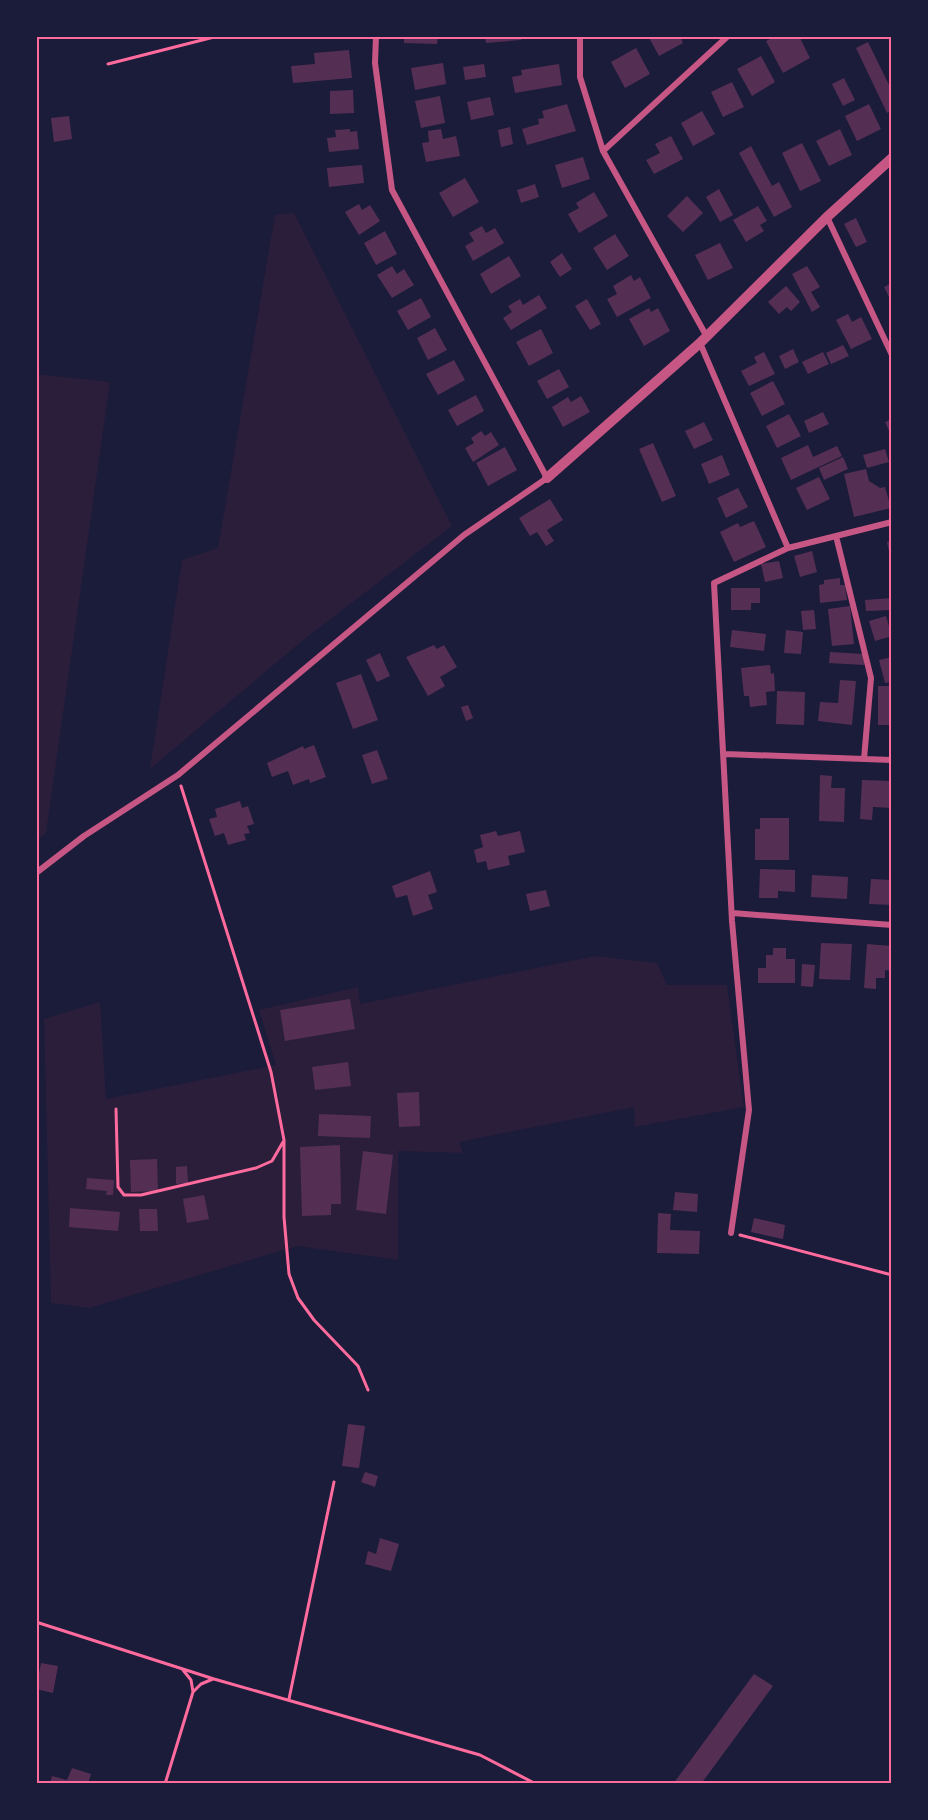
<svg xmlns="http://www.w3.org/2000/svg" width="928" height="1820" font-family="Helvetica,sans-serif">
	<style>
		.green { fill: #2a1e3b }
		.building { fill: #542f53 }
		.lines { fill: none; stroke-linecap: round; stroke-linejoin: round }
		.path { stroke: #ff6b9d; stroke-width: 3 }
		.minor { stroke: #c65784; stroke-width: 6 }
		.tertiary { stroke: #c65784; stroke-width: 10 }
		.neatline { fill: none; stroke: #ff6b9d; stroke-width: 2 }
	</style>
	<rect width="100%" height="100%" fill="#1b1b3a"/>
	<path class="green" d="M294 213 452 526 302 641 150 769 182 560 218 548 275 215Z
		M36 374 110 382 46 833 36 841Z
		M595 956 657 963 667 985H727L744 1107 635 1127 634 1107 459 1142 463 1153 398 1151V1260L297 1246 89 1308 51 1303 44 1019 100 1002 106 1099 276 1065 259 1010 358 987 360 1004Z"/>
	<path class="building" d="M404 36H438L437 44 404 43Z
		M485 36H521V40L486 43Z
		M648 36H680L683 43 659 56Z
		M777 36H799L810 58 783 73 766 41Z
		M868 42 890 87 892 86V110L887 113 856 48Z
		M636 48 650 74 625 88 611 62Z
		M349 50 352 78 293 83 291 66 315 64 314 53Z
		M761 56 775 82 752 96 737 69Z
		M443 63 446 84 415 90 411 68Z
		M484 64 486 77 465 80 463 67Z
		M559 64 562 85 515 93 512 77 522 75 521 70Z
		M844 78 855 100 843 106 832 84Z
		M732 82 744 107 723 117 711 92Z
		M353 90 354 113 330 114V91Z
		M440 96 445 123 421 128 415 101Z
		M490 97 494 115 471 120 467 102Z
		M567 104 576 131 527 145 522 129 539 124 538 119 544 118 542 111Z
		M869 104 881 129 857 141 845 116Z
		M702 111 715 134 693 146 681 123Z
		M69 116 72 139 54 142 51 118Z
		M510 127 513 144 501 147 498 130Z
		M350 129V132L357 131 359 149 329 152 327 138 336 137 335 130Z
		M441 129 443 139 456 136 460 156 426 162 422 143 429 142 428 131Z
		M840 129 852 155 829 166 816 141Z
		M671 136 683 159 654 174 646 160 660 153 655 144Z
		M802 143 821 181 800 191 782 153Z
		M751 146 772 186 779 182 792 207 774 217 739 153Z
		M583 157 590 179 562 188 555 165Z
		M362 165 364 183 329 187 327 168Z
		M465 178 479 202 453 217 439 193Z
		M535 184 539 197 521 203 517 190Z
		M719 189 733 215 720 222 706 197Z
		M594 192 608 216 579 233 568 214 579 208 576 203Z
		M687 196 703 213 683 232 667 216Z
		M359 204 362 210 370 205 380 221 359 235 345 212Z
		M758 206 767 221 760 225 764 231 746 242 733 220Z
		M856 218 867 242 856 247 844 224Z
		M482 226 486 233 495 228 504 243 473 261 465 246 474 241 469 233Z
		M385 231 397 254 376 265 364 243Z
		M615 234 629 256 607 270 593 248Z
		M720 243 733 268 708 280 695 255Z
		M562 253 572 269 560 277 550 262Z
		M509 256 521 276 491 294 480 274Z
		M392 266 397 274 404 269 414 285 392 298 377 275Z
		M807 266 820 287 811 292 820 307 812 312 792 274Z
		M631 275 634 281 640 277 651 298 617 317 607 299 617 294 613 286Z
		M892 283V303L884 287Z
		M786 286 800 302 791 311 787 307 779 314 768 302Z
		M539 295 547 308 511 330 503 318 512 312 508 306 520 299 523 305Z
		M421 298 431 317 408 330 397 311Z
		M587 299 601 324 590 330 575 306Z
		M649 308 651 312 658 308 670 331 644 346 629 319Z
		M848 314 852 322 861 317 872 339 851 349 836 320Z
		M435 328 447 350 428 360 417 338Z
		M541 329 553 353 529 366 516 342Z
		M843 345 849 356 831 364 826 353Z
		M793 349 799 362 785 369 779 356Z
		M764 352 775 374 749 386 741 371 757 363 754 357Z
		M823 352 829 364 808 374 802 362Z
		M454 360 465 380 438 395 426 374Z
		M559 369 569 387 547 399 537 381Z
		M773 381 785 404 762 416 750 393Z
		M476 395 484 411 457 426 448 410Z
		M581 396 590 412 563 427 552 407 568 397 571 402Z
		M823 412 829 424 809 433 804 421Z
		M789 414 801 436 777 448 766 426Z
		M892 419V437L885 422Z
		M704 422 713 440 694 449 685 431Z
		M481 431 485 436 491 432 499 445 473 462 465 448 474 443 471 438Z
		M653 443 676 496 662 502 639 449Z
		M808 445 813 457 837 446 842 456 791 480 781 458Z
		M505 447 517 470 488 486 476 463Z
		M885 449 889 462 867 468 863 455Z
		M722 455 730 475 709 484 701 464Z
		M843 457 848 469 824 480 819 468Z
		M866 469 869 481 880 488 885 487 891 508 854 517 844 474Z
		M819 477 830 499 807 510 796 488Z
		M738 488 748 507 726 518 717 498Z
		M550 499 563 520 547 530 554 541 546 546 537 532 530 536 519 518Z
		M754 521 766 547 734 562 720 532 738 523 740 527Z
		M892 541V561H891L887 542Z
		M812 551 817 572 800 577 794 556Z
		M779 561 783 578 765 582 761 564Z
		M840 578V585H845L847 600 820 603 819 585 824 584V580Z
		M731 588H760V603H751V610H731Z
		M892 598V610L866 611 865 600Z
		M850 606 854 644 832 646 828 609Z
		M814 610 816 629 803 630 801 611Z
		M886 616 892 636 875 641 869 621Z
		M732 630 766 634 764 651 730 647Z
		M786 630 803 632 801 654 784 653Z
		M434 645 437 649 444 645 457 667 440 677 445 686 428 696 406 657Z
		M830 652 864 654V665L829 663Z
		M380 653 390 676 377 682 366 660Z
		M892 657V682L885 683 879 660Z
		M770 665 771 674 774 673 775 691 766 692 767 705 750 707 749 696H744L741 668Z
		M361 674 378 720 353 729 336 683Z
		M840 680 856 681 852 725 818 721 820 702 838 703Z
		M878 686H892V725H878Z
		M777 691 805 692 804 725 776 724Z
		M468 705 473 718 466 721 461 707Z
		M314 745 326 777 310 783 309 779 293 785 288 771 272 777 267 763 303 746 304 749Z
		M377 750 388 779 372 784 362 755Z
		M820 775 832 776 831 788H845L844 822 819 821Z
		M862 780 892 781V808L873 807 872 820 860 819Z
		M240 801 242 808 248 806 254 824 247 826 250 833 244 834 246 840 228 845 224 833 215 836 209 819 217 817 215 809Z
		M760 818H789V860H755V829H760Z
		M496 831 498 836 520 831 525 852 508 856 510 865 488 870 486 861 477 863 474 850 483 847 480 835Z
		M760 869 795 870V892L778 891V898H759Z
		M430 871 437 892 428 895 433 909 413 916 407 895 396 898 392 886Z
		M812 875 848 877 847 899 811 897Z
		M871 879 892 880V905L869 904Z
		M546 890 550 906 530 911 526 894Z
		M821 943 852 944 850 980 819 979Z
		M867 944 892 946V971L885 970V978H876V989L864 988Z
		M773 948H786V959H795V983H758V968H766V955H773Z
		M802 964 815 965 813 987 801 986Z
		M350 999 355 1029 285 1041 280 1010Z
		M348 1062 351 1086 315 1090 312 1067Z
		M419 1092 420 1126 399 1127 397 1093Z
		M319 1114 371 1116 370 1138 318 1136Z
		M340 1145 341 1204H331V1215L302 1216 300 1147Z
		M363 1151 393 1155 386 1214 356 1210Z
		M157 1159 158 1191 131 1192 130 1160Z
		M187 1166 188 1183 176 1184V1167Z
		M87 1178 114 1180 113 1195H106L107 1191 86 1189Z
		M675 1192 698 1194 697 1212 673 1210Z
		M204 1195 209 1219 187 1223 183 1199Z
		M70 1208 120 1212 118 1231 69 1227Z
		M139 1209H157L158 1231H140Z
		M658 1213 671 1214 670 1230 700 1231 699 1254 657 1253Z
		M754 1218 785 1225 783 1239 751 1232Z
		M348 1424 365 1426 359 1468 342 1466Z
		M365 1472 378 1476 375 1487 361 1482Z
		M380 1538 399 1544 391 1571 365 1564 368 1551 376 1554Z
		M41 1663 58 1666 53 1693 36 1689Z
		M754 1674 773 1686 701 1784H673Z
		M72 1768 91 1774 88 1784H50L52 1776 67 1780Z"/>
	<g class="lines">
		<path class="path" d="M108 64 218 36
			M181 786 271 1072 284 1140V1217L289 1274 298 1298 314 1320 358 1366 368 1390
			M116 1109 118 1187 124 1195H141L256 1168 272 1161 283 1142
			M740 1235 892 1275
			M36 1622 214 1679 480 1755 536 1784
			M193 1692 201 1684 213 1679
			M289 1699 334 1482
			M165 1784 193 1692 191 1680 183 1670"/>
		<path class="minor" d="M580 36V77L603 151 707 337
			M603 151 728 36
			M827 217 892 355
			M700 343 788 548
			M836 536 871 678 864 759
			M725 754 892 760
			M36 873 84 836 178 775 464 535 547 478 392 190 375 63 376 36
			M732 913 892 925
			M731 1233 749 1110 732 921 714 583 788 548 892 522"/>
		<path class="tertiary" d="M547 478 700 343 827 217 892 158"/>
	</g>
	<rect width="928" height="1820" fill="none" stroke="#1b1b3a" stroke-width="75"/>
	<rect x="38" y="38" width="852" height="1744" class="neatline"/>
</svg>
